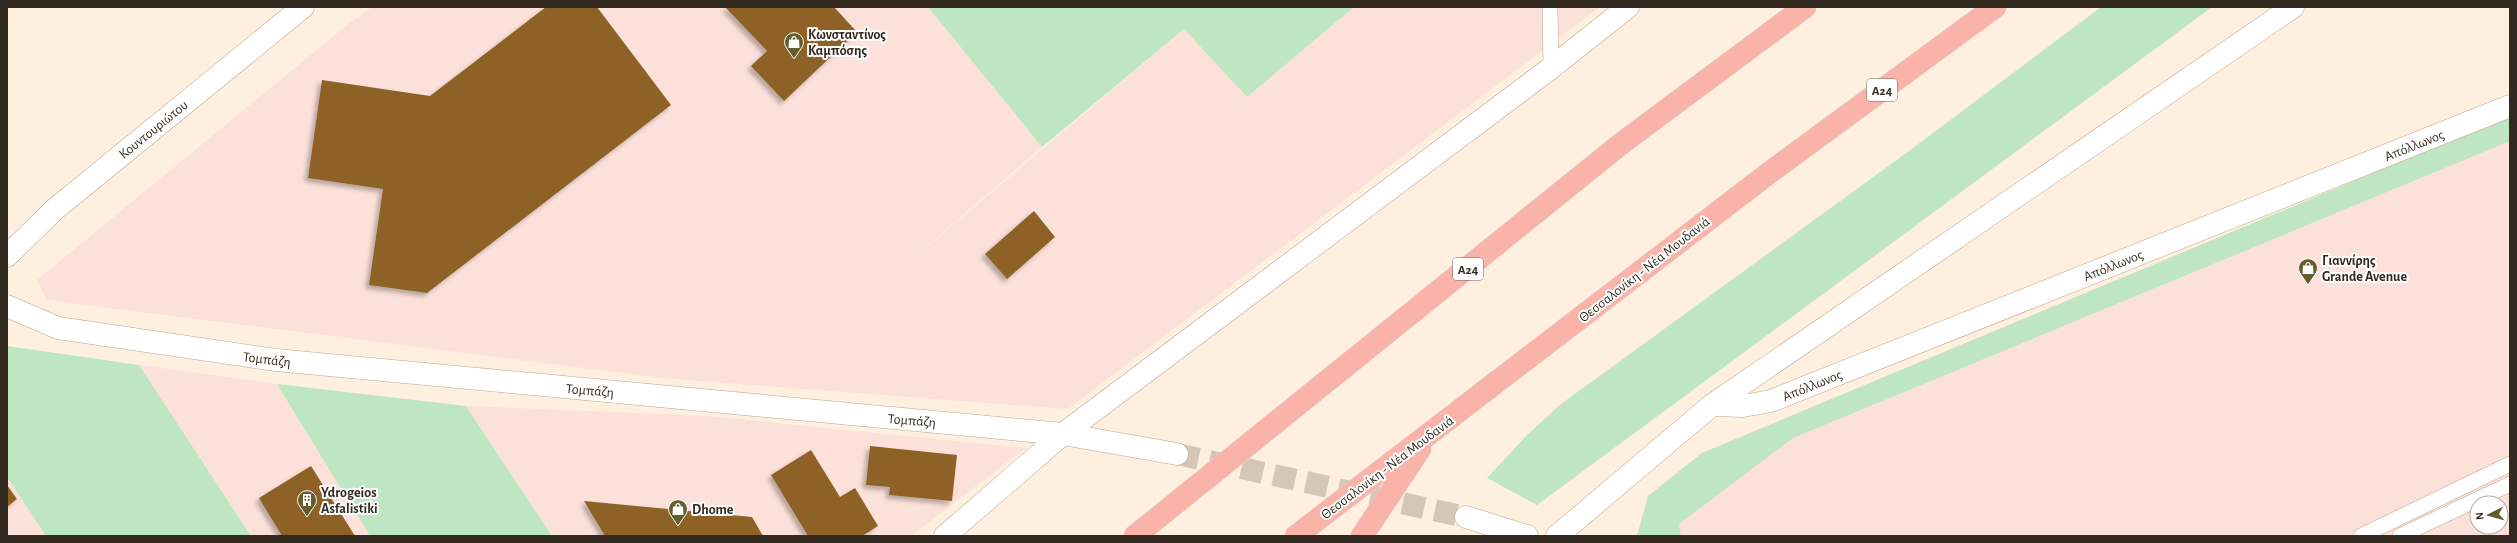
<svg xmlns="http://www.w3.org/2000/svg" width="2517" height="543" font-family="'Alegreya Sans',sans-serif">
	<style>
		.commercial { fill: #fbe1da; fill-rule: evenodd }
		.green { fill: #bee6c2 }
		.building { fill: #8e6227; filter: url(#shadow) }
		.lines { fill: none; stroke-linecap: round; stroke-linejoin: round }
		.minor-tunnel { stroke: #d5c7b8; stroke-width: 22; stroke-dasharray: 22 11; stroke-linecap: butt }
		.service-casing { stroke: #bda58b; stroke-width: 16 }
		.minor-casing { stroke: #bda58b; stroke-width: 23 }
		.tertiary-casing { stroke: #bda58b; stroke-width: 23 }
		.trunk-casing { stroke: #dad8d7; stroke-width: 23 }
		.service { stroke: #fff; stroke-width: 15 }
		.minor { stroke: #fff; stroke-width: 22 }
		.tertiary { stroke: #fff; stroke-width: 22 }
		.trunk { stroke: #fab3a8; stroke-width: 22 }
		.labels { text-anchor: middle; stroke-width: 4; stroke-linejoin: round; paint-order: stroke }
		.shield { fill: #fff; stroke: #706962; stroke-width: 1 }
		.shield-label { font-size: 13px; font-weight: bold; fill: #32291f }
		.poi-label { font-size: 14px; font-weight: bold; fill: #32291f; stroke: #fff; text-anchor: start }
		.street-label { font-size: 14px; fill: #32291f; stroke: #fff }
	</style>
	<defs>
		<filter id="shadow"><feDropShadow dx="-3.5" dy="3.5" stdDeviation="2" flood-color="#0004"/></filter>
	</defs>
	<rect width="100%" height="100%" fill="#feefde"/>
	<path class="commercial" d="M372 7H928L1042 147 875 291 1184 29 1247 97 1354 7H1600L1068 409 662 378 47 300 37 280 347 25Z
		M2510 116V536H1637L1648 496 1702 453ZM2477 503H2501V527H2477Z
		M139 365 277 384 370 536H251Z
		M466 406 708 416 1026 448 911 536H552Z
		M7 477 46 536H7Z"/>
	<path class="green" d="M928 7H1354L1247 97 1184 29 1042 147Z
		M2101 7H2212L1537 505 1487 478 1528 434 1561 404 1905 154Z
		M2510 116V141L1793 438 1679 524 1681 536H1637L1648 496 1702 453Z
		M7 346 139 365 251 536H46L7 477Z
		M277 384 466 406 552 536H370Z"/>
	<path class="building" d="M546 7H597L671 105 427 293 369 285 383 189 308 178 322 80 430 96Z
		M725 7H834L857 32 784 101 751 66 767 51Z
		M1034 211 1055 237 1007 279 985 254Z
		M870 446 957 455 952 501 889 495 890 487 866 485Z
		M811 450 840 497 855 488 878 526 862 536H808L771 475Z
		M311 466 355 536H282L259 498Z
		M7 485 17 499 7 507Z
		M584 501 752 517 763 536H605Z"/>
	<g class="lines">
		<path class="minor-tunnel" d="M1177 454 1466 517"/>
		<g class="service-casing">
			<path id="service" d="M1550 7 1551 68
				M2361 536 2510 464
				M2400 536 2510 484"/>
		</g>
		<g class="minor-casing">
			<path id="minor" d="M7 306 58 328 276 360 1063 434 1177 454
				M1712 405 1743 406 1771 401 2510 106
				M1466 517 1527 536
				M1557 536 1712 405 2293 7"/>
		</g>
		<g class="tertiary-casing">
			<path id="tertiary" d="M7 256 54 210 303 7
				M945 536 1063 434 1551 68 1628 7"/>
		</g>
		<g class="trunk-casing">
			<path id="trunk" d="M1135 536 1622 143 1805 7
				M1296 536 1769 173 1995 7
				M1362 536 1420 449"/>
		</g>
		<use href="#service" class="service"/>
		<use href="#minor" class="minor"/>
		<use href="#tertiary" class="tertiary"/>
		<use href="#trunk" class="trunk"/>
	</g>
	<defs>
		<g id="shop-pin" transform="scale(1)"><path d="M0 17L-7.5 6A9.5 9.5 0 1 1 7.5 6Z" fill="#615e2b" stroke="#fff"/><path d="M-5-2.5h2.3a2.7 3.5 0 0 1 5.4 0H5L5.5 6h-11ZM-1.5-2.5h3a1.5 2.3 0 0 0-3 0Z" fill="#fff"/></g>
		<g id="building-pin" transform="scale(1)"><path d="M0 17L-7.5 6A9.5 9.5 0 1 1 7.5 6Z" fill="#615e2b" stroke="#fff"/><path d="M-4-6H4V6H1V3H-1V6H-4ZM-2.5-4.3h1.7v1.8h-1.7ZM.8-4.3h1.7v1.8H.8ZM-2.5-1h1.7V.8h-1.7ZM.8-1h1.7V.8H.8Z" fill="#fff"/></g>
	</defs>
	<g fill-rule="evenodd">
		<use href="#shop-pin" x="794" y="42"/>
		<use href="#shop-pin" x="2308" y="268"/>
		<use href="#building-pin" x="307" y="500"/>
		<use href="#shop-pin" x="678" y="509"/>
	</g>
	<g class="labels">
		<g class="shield">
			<rect x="1867" y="79" width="30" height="22" rx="3"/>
			<rect x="1453" y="258" width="30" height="22" rx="3"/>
		</g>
		<g class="shield-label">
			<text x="1882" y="95">Α24</text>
			<text x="1468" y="274">Α24</text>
		</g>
		<g class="poi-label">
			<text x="808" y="39">Κωνσταντίνος<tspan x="808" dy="16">Καμπόσης</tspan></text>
			<text x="2322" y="265">Γιαννίρης<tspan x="2322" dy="16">Grande Avenue</tspan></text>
			<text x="321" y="497">Ydrogeios<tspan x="321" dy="16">Asfalistiki</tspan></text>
			<text x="692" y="514">Dhome</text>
		</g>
		<g class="street-label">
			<text transform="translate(153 129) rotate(-39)" y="5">Κουντουριώτου</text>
			<text transform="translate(2414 145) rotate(-22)" y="5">Απόλλωνος</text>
			<text transform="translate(2113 265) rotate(-22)" y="5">Απόλλωνος</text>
			<text transform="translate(1644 269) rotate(-38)" y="5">Θεσσαλονίκη - Νέα Μουδανιά</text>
			<text transform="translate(267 359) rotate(7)" y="5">Τομπάζη</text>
			<text transform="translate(1812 385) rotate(-22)" y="5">Απόλλωνος</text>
			<text transform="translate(590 390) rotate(5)" y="5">Τομπάζη</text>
			<text transform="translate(912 420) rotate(5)" y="5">Τομπάζη</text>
			<text transform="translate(1387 467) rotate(-37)" y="5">Θεσσαλονίκη - Νέα Μουδανιά</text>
		</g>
	</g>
	<rect width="2517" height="543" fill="none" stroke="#32291f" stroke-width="16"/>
	<g transform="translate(2489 515) rotate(264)"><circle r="19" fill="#ffffff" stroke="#ada9a5"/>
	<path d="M0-3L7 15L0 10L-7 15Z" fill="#615e2b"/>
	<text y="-6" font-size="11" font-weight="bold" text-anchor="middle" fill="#32291f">N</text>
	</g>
</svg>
